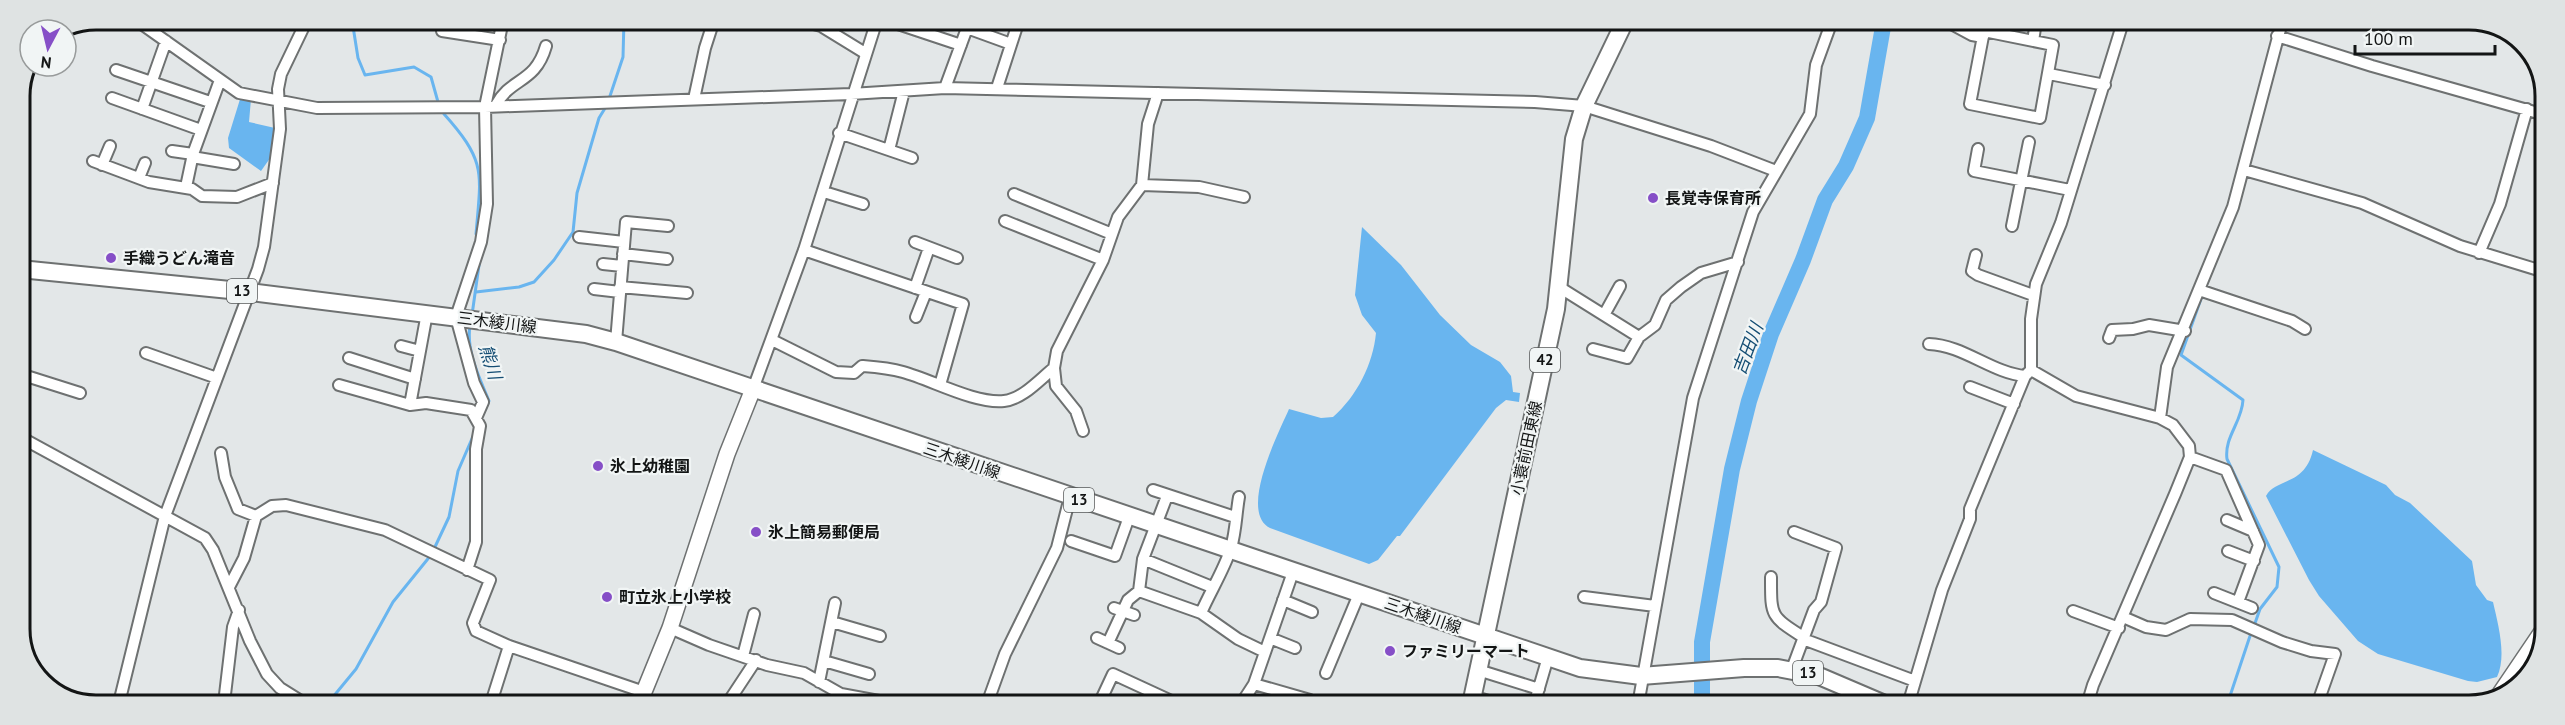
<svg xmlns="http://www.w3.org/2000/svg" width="2565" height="725" font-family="'PT Sans','Noto Sans JP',sans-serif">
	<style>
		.water { fill: #69b5ef }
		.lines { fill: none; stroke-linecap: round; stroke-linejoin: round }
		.stream { stroke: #69b5ef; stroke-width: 3 }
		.river { stroke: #69b5ef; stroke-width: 16 }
		.street-casing { stroke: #6e7171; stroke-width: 14 }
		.secondary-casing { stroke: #6e7171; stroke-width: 18 }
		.primary-casing { stroke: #6e7171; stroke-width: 20 }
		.street { stroke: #fff; stroke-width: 10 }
		.secondary { stroke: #fff; stroke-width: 15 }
		.primary { stroke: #fff; stroke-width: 16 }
		.poi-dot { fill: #864fc7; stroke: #f1f5f5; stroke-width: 2 }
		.labels { text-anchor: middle; stroke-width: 4.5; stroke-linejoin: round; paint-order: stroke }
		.shield { fill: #f1f5f5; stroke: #565858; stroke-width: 1.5 }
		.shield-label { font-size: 15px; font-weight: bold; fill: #131515 }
		.poi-label { font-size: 16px; font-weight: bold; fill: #131515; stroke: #f1f5f5; text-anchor: start }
		.street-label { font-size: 16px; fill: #131515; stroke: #f1f5f5 }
		.water-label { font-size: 18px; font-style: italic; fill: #154e74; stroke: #f1f5f5 }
		.rim { fill: none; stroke: #131515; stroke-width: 3 }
	</style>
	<rect width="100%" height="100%" fill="#e3e7e8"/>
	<path class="water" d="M241 96 251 99 249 122 275 128 273 154 261 171 229 148 228 138Z
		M1362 227 1401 265 1440 315 1471 345 1500 362 1511 376 1513 392 1520 393 1519 402 1506 400 1496 408 1400 536H1397L1378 560 1369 564 1270 528C1238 512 1279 432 1289 409L1321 418 1333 417C1357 396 1373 364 1376 333L1362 315 1355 295Z
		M2313 450 2386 485 2395 495 2410 503 2472 561 2476 585 2487 600 2493 602C2498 624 2507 656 2497 677L2477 682 2468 681 2378 654 2358 641 2319 596 2309 580 2266 496C2276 478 2305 486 2313 450Z"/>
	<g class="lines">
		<path class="stream" d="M352 20 358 58 365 75 414 67 431 77 438 102
			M609 99 623 57 624 20
			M444 114C487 162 481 173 476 234
			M476 292 519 287 534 282 554 260 573 232 577 193 599 118 607 105
			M2202 296 2181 355 2243 400C2242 422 2224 437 2227 459L2279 567 2277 587 2260 609 2254 626
			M472 315 479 265
			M470 325C466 352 479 376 489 401L484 412
			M434 549 449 517 458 471 474 434
			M328 703 356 669 393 602 431 555
			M2227 705 2250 636"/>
		<path class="river" d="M1702 705V642L1732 469 1749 401 1771 334 1803 260 1825 200 1846 166 1867 118 1884 21"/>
		<g class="street-casing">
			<path id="street" d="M136 20 239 93 317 108 485 107 851 94 945 88 1535 102 1584 106 1711 146 1776 171
				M799 20 821 26 865 53
				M886 20 961 45
				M1946 21 1972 35 1983 37
				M967 28 1011 44
				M442 31 500 40
				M1984 31 2053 45 2040 118 1970 104Z
				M2277 36 2372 66 2545 115
				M2033 41 2036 22
				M116 70 210 102
				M2049 74 2105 85
				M945 88 970 20
				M997 88 1019 20
				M112 98 201 130
				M694 99 705 48 714 20
				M496 105C511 77 535 84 546 46
				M142 109 166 41
				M839 133 912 158
				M1978 149 1974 171 2070 190
				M889 150 904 91
				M172 151 193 154
				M192 157 234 164
				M93 161 149 182 192 189 202 196 237 197 273 183
				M102 165 110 146
				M2244 170 2362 203 2460 246 2545 272
				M139 178 145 163
				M1142 185 1199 187 1244 197
				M186 187 193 154 220 80
				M824 192 863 204
				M1014 194 1112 234
				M1005 221 1103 260
				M2012 226 2029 142
				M579 237 624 242
				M915 242 957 258
				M804 250 963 304 940 385
				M2479 253 2500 204 2527 109
				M623 254 667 259
				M1976 255 1972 271 1978 275 2033 295
				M603 264 622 266
				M620 287 687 293
				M1559 287 1639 337
				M915 288 929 248
				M594 289 620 292
				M2199 290 2292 321 2305 329
				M1604 315 1620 286
				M916 317 926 292
				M2109 338 2112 330 2133 329 2149 325 2185 331
				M772 340 836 372 854 373 862 366C875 367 889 368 903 372 932 380 975 404 1004 401 1023 399 1040 379 1054 368
				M616 342 626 222 668 226
				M1929 344C1963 345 1992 373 2025 376
				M401 346 420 351
				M1593 349 1627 358 1639 337 1655 325 1666 300 1681 287 1701 273 1738 262
				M146 353 217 378
				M349 358 415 379
				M2031 370 2076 396 2160 418 2173 425 2189 446 2190 457 2175 494 2093 685 2087 705
				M20 374 80 393
				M339 385 410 405 426 403 471 410 480 426 476 449V542L467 570
				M1970 387 2014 404
				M753 389 804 250 877 20
				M410 405 427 313
				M476 418 483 402 474 383 456 317 481 242 487 204 485 107 503 20
				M2160 418 2167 367 2233 207 2282 22
				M1083 431 1076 411 1056 386 1054 368 1057 351 1103 260 1118 217 1142 185 1148 124 1158 93
				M20 437 205 538 213 550 250 641 267 674 280 688 304 703
				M221 453 225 477 238 509 256 516
				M2190 457 2226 470 2259 545 2238 602
				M1153 490 1235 517
				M2227 520 2253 531
				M1071 541 1115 556 1129 517
				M2228 551 2254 561
				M1143 559 1212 587
				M1771 577C1771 616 1770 616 1803 637
				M229 587 244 558 256 516 272 506 286 505 385 530 490 580 473 623 476 631 509 646 644 692
				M1139 591 1201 613 1238 639 1265 652
				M2214 593 2252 608
				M1584 597 1655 606
				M1283 600 1312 612
				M1114 608 1134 615
				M2073 611 2119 628
				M1201 613C1210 592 1224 570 1231 548 1236 531 1236 514 1239 497
				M2123 617 2146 627 2166 630 2190 619 2232 620 2282 642 2311 651 2335 654 2317 705
				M832 622 880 636
				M670 628 709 645 767 665 804 673 841 694 895 704
				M1097 638 1119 648
				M1270 638 1295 648
				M1803 639 1915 681
				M1108 643 1128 600 1139 591 1143 559 1167 496
				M743 656 754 614
				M824 661 869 674
				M1792 669 1814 610 1821 602 1836 548 1794 532
				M1478 670 1539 689
				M1326 673 1359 594
				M819 682 835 603
				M1254 684 1310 700 1309 704
				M1472 696 1498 704
				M119 703 165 516 258 269 264 247 280 129 278 89 281 74 307 20
				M224 703 233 627 239 610
				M491 703 509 646
				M727 704 756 660
				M987 704 1005 654 1057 548 1070 497
				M1099 704 1113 674 1178 704
				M1241 704 1254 684 1293 572
				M1534 705 1548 657
				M1638 705 1693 398 1753 212 1810 114 1816 65 1832 21
				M1908 705 1942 590 1970 519V509L2025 376 2031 370V319L2036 284 2061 223 2123 22"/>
		</g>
		<g class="secondary-casing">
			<path id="secondary" d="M2499 695 2543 630
				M639 704 670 628 727 454 753 389"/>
		</g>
		<g class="primary-casing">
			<path id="primary" d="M20 269 250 292 586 334 616 342 1580 668 1641 676 1744 668H1778L1819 676 1887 705
				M1471 704 1556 309 1574 139 1584 106 1625 21"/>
		</g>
		<use href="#street" class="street"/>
		<use href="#secondary" class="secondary"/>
		<use href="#primary" class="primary"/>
	</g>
	<g class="poi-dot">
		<circle cx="1653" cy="198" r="6"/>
		<circle cx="111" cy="258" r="6"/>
		<circle cx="598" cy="466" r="6"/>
		<circle cx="756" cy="532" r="6"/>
		<circle cx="607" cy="597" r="6"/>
		<circle cx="1390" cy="651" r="6"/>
	</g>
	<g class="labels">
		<g class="shield">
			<rect x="227" y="279" width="30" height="24" rx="4.5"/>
			<rect x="1530" y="348" width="30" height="24" rx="4.5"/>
			<rect x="1064" y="488" width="30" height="24" rx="4.5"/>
			<rect x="1793" y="661" width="30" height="24" rx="4.5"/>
		</g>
		<g class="shield-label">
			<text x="242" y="296">13</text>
			<text x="1545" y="365">42</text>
			<text x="1079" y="505">13</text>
			<text x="1808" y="678">13</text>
		</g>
		<g class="poi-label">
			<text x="1665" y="204">長覚寺保育所</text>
			<text x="123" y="264">手織うどん滝音</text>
			<text x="610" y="472">氷上幼稚園</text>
			<text x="768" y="538">氷上簡易郵便局</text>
			<text x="619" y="603">町立氷上小学校</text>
			<text x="1402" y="657">ファミリーマート</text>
		</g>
		<g class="street-label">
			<text transform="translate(497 322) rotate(7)" y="6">三木綾川線</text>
			<text transform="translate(1526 448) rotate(-78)" y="6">小蓑前田東線</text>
			<text transform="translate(962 460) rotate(19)" y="6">三木綾川線</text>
			<text transform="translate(1423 615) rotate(19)" y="6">三木綾川線</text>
		</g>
		<g class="water-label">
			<text transform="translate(1748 349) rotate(-69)" y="6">吉田川</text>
			<text transform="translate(490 362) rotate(72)" y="6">熊川</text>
		</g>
	</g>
	<path d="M0 0H2565V725H0ZM96 30H2469A66 66 0 0 1 2535 96V629A66 66 0 0 1 2469 695H96A66 66 0 0 1 30 629V96A66 66 0 0 1 96 30Z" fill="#dfe3e3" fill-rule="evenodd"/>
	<path class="rim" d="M96 30H2469A66 66 0 0 1 2535 96V629A66 66 0 0 1 2469 695H96A66 66 0 0 1 30 629V96A66 66 0 0 1 96 30Z"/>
	<g transform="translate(48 48) rotate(187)"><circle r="28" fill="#f1f5f5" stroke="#989b9b" stroke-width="1.5"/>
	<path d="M0-4.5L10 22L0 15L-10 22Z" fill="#864fc7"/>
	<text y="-9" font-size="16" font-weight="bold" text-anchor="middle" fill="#131515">N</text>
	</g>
	<path d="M2355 45v9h140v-9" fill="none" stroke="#131515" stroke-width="3"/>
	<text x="2364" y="45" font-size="18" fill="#131515" stroke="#f1f5f5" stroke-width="4.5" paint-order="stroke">100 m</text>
</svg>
